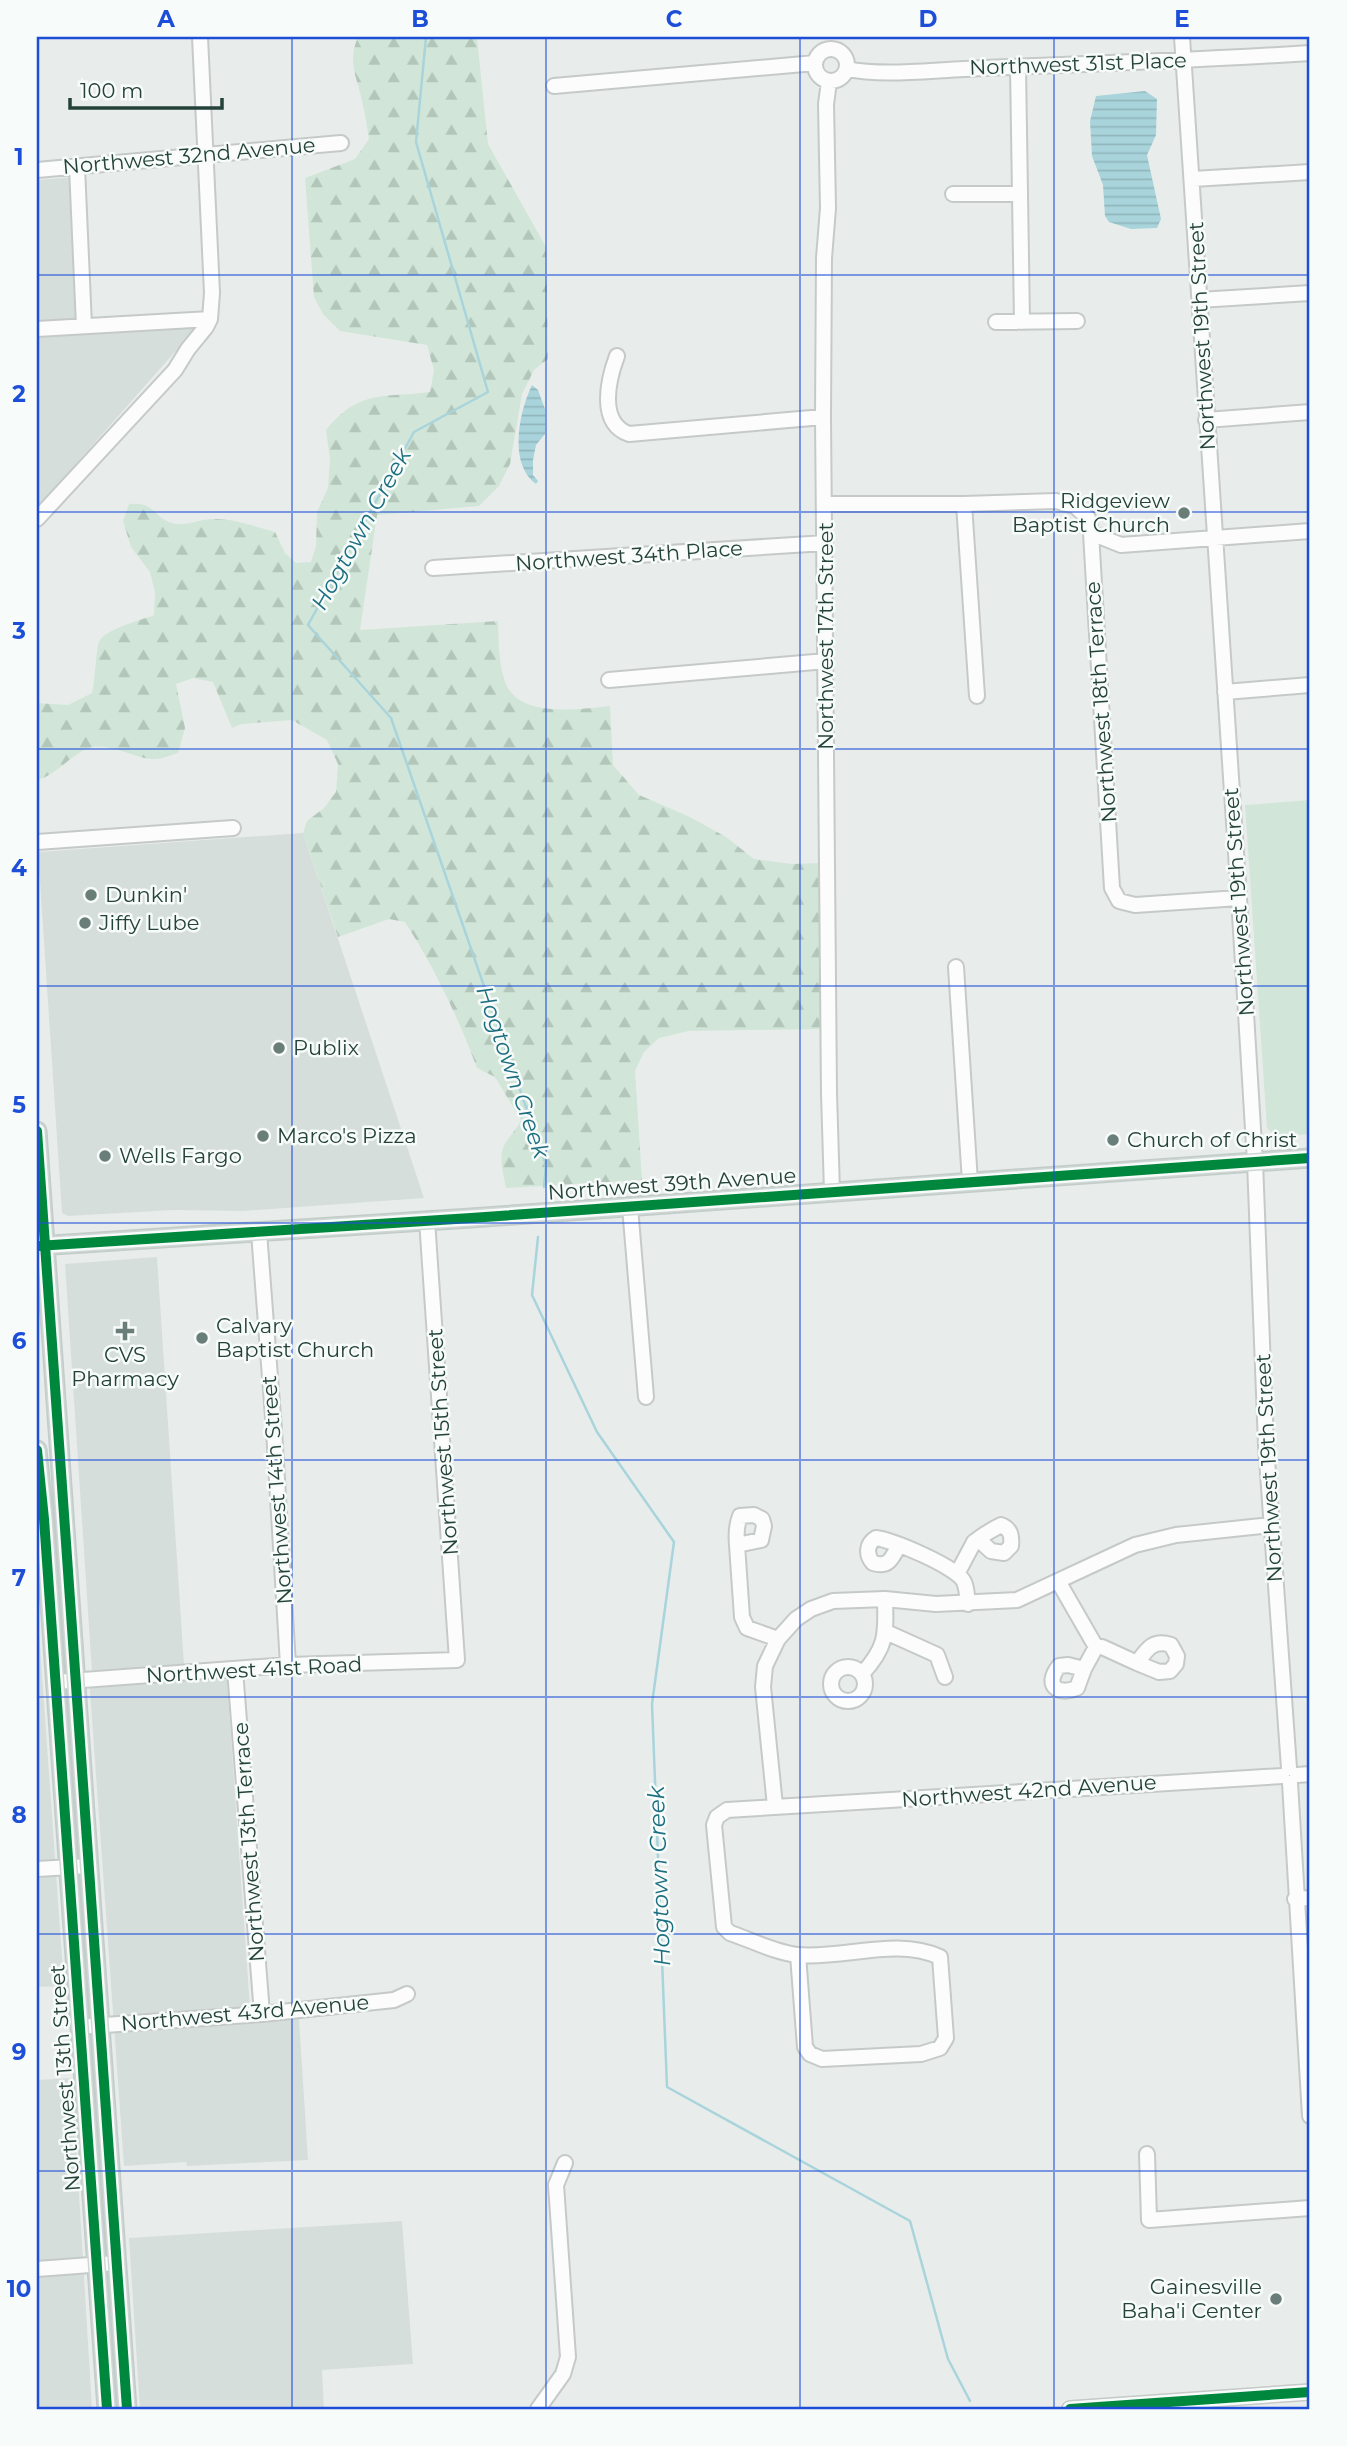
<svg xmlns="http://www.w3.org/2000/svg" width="1347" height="2446" font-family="Montserrat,sans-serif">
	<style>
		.built { fill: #d6dedb }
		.forest { fill: url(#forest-firs) }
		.park { fill: #d1e6d8 }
		.water { fill: url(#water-rules) }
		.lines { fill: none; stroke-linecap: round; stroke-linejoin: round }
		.stream { stroke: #a9d4db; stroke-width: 2.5 }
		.minor-casing { stroke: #c5cac8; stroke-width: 18 }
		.major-casing { stroke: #c3ccc9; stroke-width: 21 }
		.minor { stroke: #fcfcfc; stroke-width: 14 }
		.major { stroke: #cfd7d5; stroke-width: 18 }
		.cycleway-casing { stroke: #f7fbf9; stroke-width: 15 }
		.cycleway { stroke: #00873e; stroke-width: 10 }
		.grid { fill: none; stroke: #1d4ed8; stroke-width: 2; stroke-opacity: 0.55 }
		.poi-dot { fill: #697e78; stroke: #f7fbf9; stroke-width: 2.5 }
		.labels { text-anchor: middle; stroke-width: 5; stroke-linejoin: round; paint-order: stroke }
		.street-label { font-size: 21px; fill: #24423a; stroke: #f7fbf9 }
		.poi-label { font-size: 21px; fill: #24423a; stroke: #f7fbf9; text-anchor: start }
		.water-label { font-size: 23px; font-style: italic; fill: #1c6f80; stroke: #f7fbf9 }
		.neatline { fill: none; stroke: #1d4ed8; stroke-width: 2.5 }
		.grid-label { font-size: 23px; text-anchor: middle; font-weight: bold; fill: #1d4ed8 }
	</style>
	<defs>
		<pattern id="forest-firs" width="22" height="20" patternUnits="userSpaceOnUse" patternTransform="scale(1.75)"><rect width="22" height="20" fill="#d1e6d8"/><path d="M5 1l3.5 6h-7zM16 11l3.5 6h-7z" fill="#b3c6ba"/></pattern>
		<pattern id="water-rules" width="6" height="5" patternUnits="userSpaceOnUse" patternTransform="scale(1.75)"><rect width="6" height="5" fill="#a9d4db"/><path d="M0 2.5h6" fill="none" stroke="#91b7bd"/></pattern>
	</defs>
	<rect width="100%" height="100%" fill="#e8edeb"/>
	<path class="built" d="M75 177 84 334 197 327 37 508V180Z
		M303 833 424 1198 243 1211 174 1210 68 1216 62 1213 38 852Z
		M157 1257 184 1665 227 1680 250 2008 299 2018 308 2160 187 2166 186 2162 124 2166 90 1691 92 1672 65 1264Z
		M37 1603 64 1986 37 1987Z
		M72 2078 92 2409H37V2080Z
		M402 2221 413 2364 322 2370 324 2409H140L129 2238Z"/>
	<path class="forest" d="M358 37H486L477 38 488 144 546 247 548 359 534 370 522 394 510 464 499 486 479 506 377 515 360 630 498 621C499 641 498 674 510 691 529 717 582 709 610 706L613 765 639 795 690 817 726 837 754 859 792 864 820 863 821 1029 689 1031 659 1038 644 1052 635 1071 642 1180 506 1188C504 1176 499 1160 503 1148 506 1139 517 1130 521 1120L495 1077 477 1068C458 1017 434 967 405 922L389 919 338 937 303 833 307 821 324 808 336 792 338 764 327 740 292 720 242 724 232 728 213 682 193 678 176 684 185 728 178 753C171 755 160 760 152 759 133 758 113 744 93 747 73 751 58 775 37 780V703L68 705 92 693C95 682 96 649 99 642 106 628 140 621 154 615L155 592 150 572 131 547 123 521 129 504C155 501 152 517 172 523 185 527 202 518 216 519 235 519 256 527 275 532L285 553 296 563 311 562 316 546 317 512 328 488 330 459 326 430C360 389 382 398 430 392L434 370 427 345 340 331 323 314 314 297 305 178 355 159 369 139C367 126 365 114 362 101 357 77 347 62 358 37Z"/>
	<path class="park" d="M1310 800V1134C1295 1135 1278 1140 1267 1128L1245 805Z"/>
	<path class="water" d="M1145 91 1157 99 1156 135 1147 155 1161 219 1157 228 1131 229 1109 222 1105 216 1103 185 1092 156 1090 121 1096 96Z
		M532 385 538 390 545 409V434L536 445 533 460V475L538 481 536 484C508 464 519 412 532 385Z"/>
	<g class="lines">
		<path class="stream" d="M426 37 416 142 488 392 414 432 308 625 391 718 546 1165 544 1187
			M538 1237 532 1295 597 1432 674 1542 652 1704 667 2087 910 2221 948 2359 970 2401"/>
		<g class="minor-casing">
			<path id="minor" d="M1182 37 1239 898 1255 1162 1266 1445 1289 1768
				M815 65a16 16 0 1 1 32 0a16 16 0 1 1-32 0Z
				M1018 67 1022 322
				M847 69C885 77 945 69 985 68 1094 64 1202 60 1310 53
				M829 82 826 104 828 208 824 258 823 417 829 1093 832 1192
				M554 86 815 63
				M77 167 84 326
				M37 170 341 143
				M1193 179 1310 172
				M953 194H1019
				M1199 300 1310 293
				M996 322 1077 321
				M37 329 210 319
				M617 356C608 380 598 423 629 434L823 417
				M1206 420 1310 412
				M825 504H964L1056 501 1075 506 1088 518 1091 533C1097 652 1106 770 1112 888L1119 901 1135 905 1239 898
				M964 504 977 696
				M37 519 175 370 188 349 206 327 210 319 212 293 200 37
				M1091 533 1121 545 1310 531
				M433 568 825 543
				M609 680 826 661
				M1225 692 1310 685
				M37 842 233 828
				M956 967 970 1182
				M630 1207 646 1397
				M259 1232 274 1430 288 1665
				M737 1545 761 1540 764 1526 762 1519 754 1515 740 1516C736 1526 736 1534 737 1545L742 1617 747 1628 778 1639
				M899 1545C892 1558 889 1568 873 1563 866 1555 866 1544 876 1538 892 1540 958 1567 964 1582 967 1588 967 1597 968 1604
				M957 1574 974 1542C983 1535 991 1530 1001 1525 1011 1529 1012 1536 1011 1546L1004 1553 991 1551 978 1539
				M1058 1581 1096 1647
				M886 1632 937 1655 945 1677
				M831 1684a17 17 0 1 1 34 0a17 17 0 1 1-34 0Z
				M1084 1669 1077 1688C1057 1696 1044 1685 1059 1666L1068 1665 1084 1669 1096 1647H1102L1137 1663C1147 1649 1153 1639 1171 1645L1177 1656 1176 1664 1170 1671 1159 1672 1137 1663
				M235 1670 262 2014
				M862 1674C887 1647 886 1634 885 1599
				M56 1682 288 1665 457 1660 427 1220
				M1297 1775 1310 1774
				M1290 1783 1310 2116
				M775 1806 763 1687 765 1666 778 1639 796 1619 811 1609 833 1601 885 1599 936 1604 1017 1600 1135 1545 1176 1535 1271 1525
				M37 1869 89 1866
				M1295 1899 1310 1898
				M798 1955 805 2047 810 2054 822 2059 921 2054 940 2048 946 2038 940 1957C896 1937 845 1959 798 1955 776 1953 751 1940 730 1933L724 1927 714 1825 717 1817 727 1810 1282 1776
				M90 2026 262 2014 394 2000 407 1994
				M1147 2154 1149 2220 1310 2208
				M37 2269 117 2263
				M538 2409 563 2374 568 2357 556 2185 565 2163
				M1070 2409 1310 2392"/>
		</g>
		<g class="major-casing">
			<path id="major" d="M37 1131 127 2409
				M37 1246 471 1218 1310 1158
				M37 1450 44 1519 107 2409"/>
		</g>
		<use href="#minor" class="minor"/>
		<use href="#major" class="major"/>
		<g class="cycleway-casing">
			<path id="cycleway" d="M37 1131 127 2409
				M37 1246 471 1218 1310 1158
				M37 1450 44 1519 107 2409
				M1070 2409 1310 2392"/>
		</g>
		<use href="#cycleway" class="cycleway"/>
	</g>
	<path class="grid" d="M292 37V2409M546 37V2409M800 37V2409M1054 37V2409M37 275H1310M37 512H1310M37 749H1310M37 986H1310M37 1223H1310M37 1460H1310M37 1697H1310M37 1934H1310M37 2171H1310"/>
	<g class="poi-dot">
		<circle cx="1184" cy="513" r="7"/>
		<circle cx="91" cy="895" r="7"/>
		<circle cx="85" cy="923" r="7"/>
		<circle cx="279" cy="1048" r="7"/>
		<circle cx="263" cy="1136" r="7"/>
		<circle cx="1113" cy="1140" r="7"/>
		<circle cx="105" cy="1156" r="7"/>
		<path d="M121.5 1320.5h7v7h7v7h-7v7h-7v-7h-7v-7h7z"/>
		<circle cx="202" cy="1338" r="7"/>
		<circle cx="1276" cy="2299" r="7"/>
	</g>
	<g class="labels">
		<g class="street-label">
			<text transform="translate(1078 64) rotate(-2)" y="7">Northwest 31st Place</text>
			<text transform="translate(189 156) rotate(-5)" y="7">Northwest 32nd Avenue</text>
			<text transform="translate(1202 336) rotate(-93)" y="7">Northwest 19th Street</text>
			<text transform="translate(629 556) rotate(-4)" y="7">Northwest 34th Place</text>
			<text transform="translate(826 636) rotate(-90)" y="7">Northwest 17th Street</text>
			<text transform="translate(1101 702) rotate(-94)" y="7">Northwest 18th Terrace</text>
			<text transform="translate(1239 902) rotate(-94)" y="7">Northwest 19th Street</text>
			<text transform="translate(672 1184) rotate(-4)" y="7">Northwest 39th Avenue</text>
			<text transform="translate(443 1442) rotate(-94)" y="7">Northwest 15th Street</text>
			<text transform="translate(1269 1468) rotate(-93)" y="7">Northwest 19th Street</text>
			<text transform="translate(277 1490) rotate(-94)" y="7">Northwest 14th Street</text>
			<text transform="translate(254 1670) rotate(-3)" y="7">Northwest 41st Road</text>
			<text transform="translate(1029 1791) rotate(-4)" y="7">Northwest 42nd Avenue</text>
			<text transform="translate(249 1842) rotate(-94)" y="7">Northwest 13th Terrace</text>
			<text transform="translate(245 2013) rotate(-5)" y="7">Northwest 43rd Avenue</text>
			<text transform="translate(65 2078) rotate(-94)" y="7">Northwest 13th Street</text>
		</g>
		<g class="poi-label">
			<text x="1170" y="508" text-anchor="end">Ridgeview<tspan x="1170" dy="24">Baptist Church</tspan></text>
			<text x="105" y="902">Dunkin'</text>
			<text x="99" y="930">Jiffy Lube</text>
			<text x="293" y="1055">Publix</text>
			<text x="277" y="1143">Marco's Pizza</text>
			<text x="1127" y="1147">Church of Christ</text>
			<text x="119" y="1163">Wells Fargo</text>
			<text x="216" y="1333">Calvary<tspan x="216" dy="24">Baptist Church</tspan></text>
			<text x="125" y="1362" text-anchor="middle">CVS<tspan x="125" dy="24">Pharmacy</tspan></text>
			<text x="1262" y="2294" text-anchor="end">Gainesville<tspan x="1262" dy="24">Baha'i Center</tspan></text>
		</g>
		<g class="water-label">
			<text transform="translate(361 529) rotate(-61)" y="8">Hogtown Creek</text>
			<text transform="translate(513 1072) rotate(71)" y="8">Hogtown Creek</text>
			<text transform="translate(659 1876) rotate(-92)" y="8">Hogtown Creek</text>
		</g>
	</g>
	<rect width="1347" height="2446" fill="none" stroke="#f7fbf9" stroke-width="77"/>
	<path d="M70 98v10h152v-10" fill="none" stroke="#24423a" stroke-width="3.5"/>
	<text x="80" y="98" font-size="21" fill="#24423a" stroke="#f7fbf9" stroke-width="5" paint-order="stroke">100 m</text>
	<rect x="38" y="38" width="1270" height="2370" class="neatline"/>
	<g class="grid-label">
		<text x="166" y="27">A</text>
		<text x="420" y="27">B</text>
		<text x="674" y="27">C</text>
		<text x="928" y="27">D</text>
		<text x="1182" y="27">E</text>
		<text x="19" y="165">1</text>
		<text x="19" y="402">2</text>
		<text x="19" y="639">3</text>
		<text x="19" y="876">4</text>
		<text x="19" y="1113">5</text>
		<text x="19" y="1349">6</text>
		<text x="19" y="1586">7</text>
		<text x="19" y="1823">8</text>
		<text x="19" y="2060">9</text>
		<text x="19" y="2297">10</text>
	</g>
</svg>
